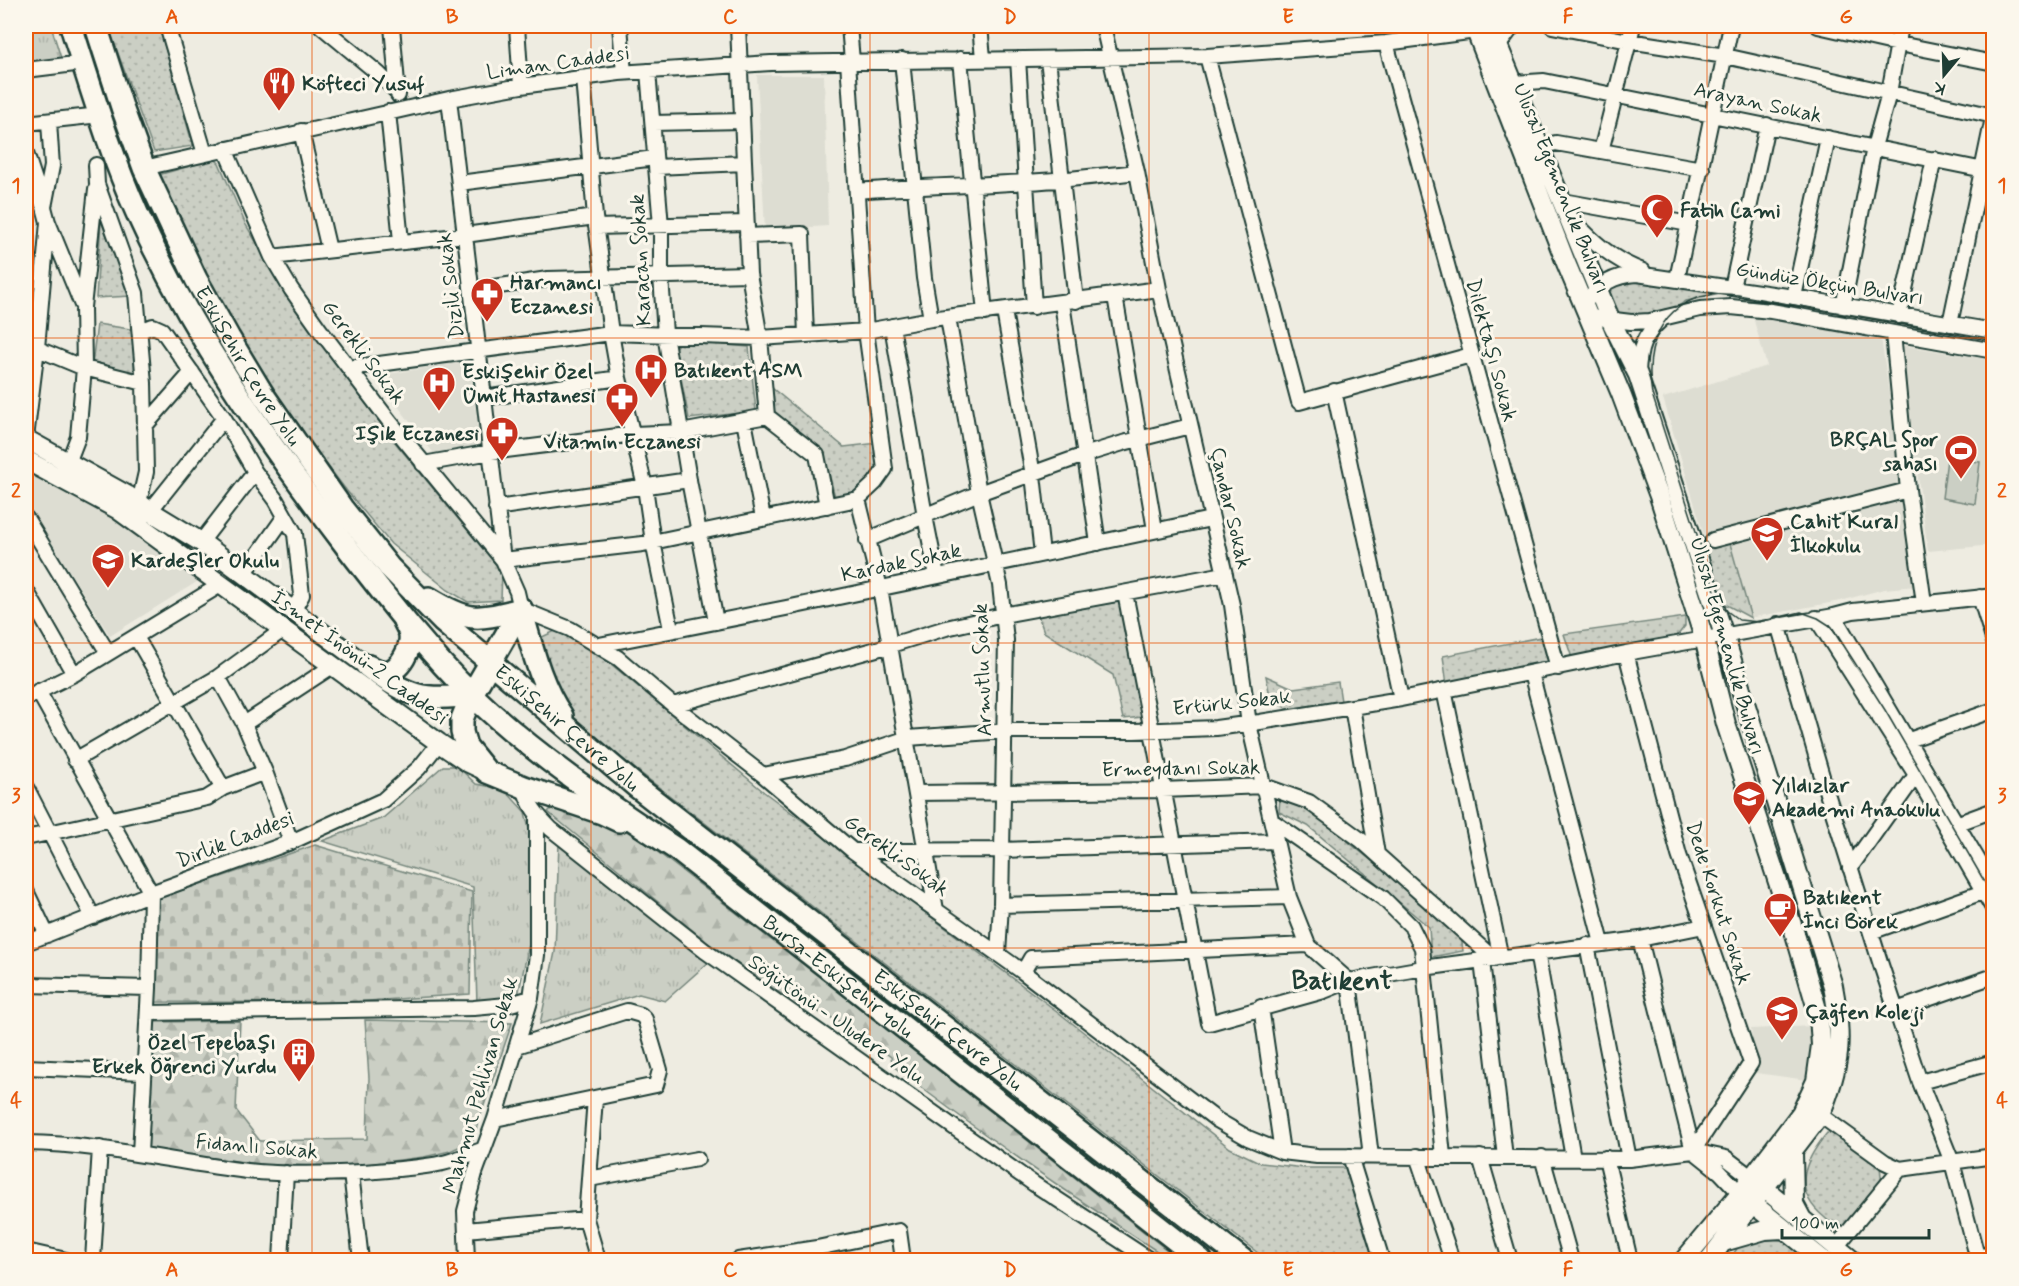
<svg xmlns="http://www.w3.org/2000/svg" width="2019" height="1286" font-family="Mynerve,sans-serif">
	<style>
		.built { fill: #ddddd2 }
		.grass { fill: url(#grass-tufts); stroke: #75867c; stroke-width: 1.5 }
		.forest { fill: url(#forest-firs); stroke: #75867c; stroke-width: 1.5 }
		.cemetery { fill: url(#cemetery-stones); stroke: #75867c; stroke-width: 1.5 }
		.park { fill: url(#park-dots); stroke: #75867c; stroke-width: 1.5 }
		.pitch { fill: #cbcfc4; stroke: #75867c; stroke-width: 1.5 }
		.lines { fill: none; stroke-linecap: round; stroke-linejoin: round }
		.minor-casing { stroke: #1f3d34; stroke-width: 18 }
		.major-casing { stroke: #1f3d34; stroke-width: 22 }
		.highway-casing { stroke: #1f3d34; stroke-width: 26 }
		.minor { stroke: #fbf7ec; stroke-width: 14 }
		.major { stroke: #fbf7ec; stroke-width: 18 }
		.highway { stroke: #fbf7ec; stroke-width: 21 }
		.tram { stroke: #1f3d34; stroke-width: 1.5 }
		.grid { fill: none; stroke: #e8590c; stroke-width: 1.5; stroke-opacity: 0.55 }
		.labels { text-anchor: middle; stroke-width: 6; stroke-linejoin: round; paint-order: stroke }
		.street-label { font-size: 21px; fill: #1f3d34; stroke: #fbf7ec }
		.poi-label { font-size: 21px; font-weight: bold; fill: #1f3d34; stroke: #fbf7ec; text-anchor: start }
		.district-label { font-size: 27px; font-weight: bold; fill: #1f3d34; stroke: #fbf7ec }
		.neatline { fill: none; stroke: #e8590c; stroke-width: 2 }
		.grid-label { font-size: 20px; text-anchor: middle; font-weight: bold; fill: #e8590c }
	</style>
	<defs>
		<pattern id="grass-tufts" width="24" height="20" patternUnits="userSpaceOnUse" patternTransform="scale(1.5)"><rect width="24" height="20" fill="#cbcfc4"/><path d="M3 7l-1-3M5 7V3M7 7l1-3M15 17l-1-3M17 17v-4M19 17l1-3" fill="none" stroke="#aeb3a9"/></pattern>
		<pattern id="forest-firs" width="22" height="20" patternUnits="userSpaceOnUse" patternTransform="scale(1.5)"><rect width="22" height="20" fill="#cbcfc4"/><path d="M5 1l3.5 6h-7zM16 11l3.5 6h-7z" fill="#aeb3a9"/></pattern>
		<pattern id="cemetery-stones" width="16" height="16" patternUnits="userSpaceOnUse" patternTransform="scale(1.5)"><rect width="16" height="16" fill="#cbcfc4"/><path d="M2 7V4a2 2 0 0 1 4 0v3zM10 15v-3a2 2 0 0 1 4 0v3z" fill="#aeb3a9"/></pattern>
		<pattern id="park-dots" width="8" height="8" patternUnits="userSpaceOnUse" patternTransform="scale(1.5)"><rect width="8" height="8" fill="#cbcfc4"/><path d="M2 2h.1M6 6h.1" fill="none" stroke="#aeb3a9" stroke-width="1.8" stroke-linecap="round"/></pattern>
	</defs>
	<rect width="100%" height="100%" fill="#eeece1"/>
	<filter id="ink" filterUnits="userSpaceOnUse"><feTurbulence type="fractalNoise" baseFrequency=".0167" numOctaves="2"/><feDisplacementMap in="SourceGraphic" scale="12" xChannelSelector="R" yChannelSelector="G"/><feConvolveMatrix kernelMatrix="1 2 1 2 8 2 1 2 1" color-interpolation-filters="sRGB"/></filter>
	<g filter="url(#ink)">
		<path class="built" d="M757 75H824L828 226 765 230Z
			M1753 317 1881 338 1903 487 1704 535 1663 398 1767 366Z
			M1900 345 1993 360V545L1928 551Z
			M470 361 480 446 435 455 375 376Z
			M37 471 97 506 200 580 110 636 26 502V477Z
			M1902 498 1916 586 1884 589 1840 601 1749 618 1723 603 1704 546Z
			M1813 1026 1812 1054 1807 1080 1756 1073 1751 1029Z"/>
		<path class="grass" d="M26 26H51L61 58 26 64Z
			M443 766H457L476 784 504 789 525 812 531 838 529 944 518 996 477 1002 473 887 322 841 383 818Z
			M559 843 710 961 665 1001 639 994 540 1024 555 952Z"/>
		<path class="forest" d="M552 808 618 826 642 840 835 989 1172 1254 1169 1259C1075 1198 982 1135 893 1066L891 1057 845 1024 786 997 707 942 548 812Z
			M365 1020 512 1023 472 1141 450 1151 424 1157 351 1166 282 1167 144 1149 153 1022 240 1021 236 1110 260 1141 367 1139 369 1078Z"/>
		<path class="cemetery" d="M315 845 472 892 470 994 339 1003 154 1002 159 898Z"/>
		<path class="park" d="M108 26H159L193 146 154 152Z
			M215 159 219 163 246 225 295 308 389 435 502 572 501 600 468 602 448 590 391 544 346 490 309 441 249 351 222 305 158 175Z
			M101 221 131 296 96 298Z
			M1615 278 1730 292 1686 301 1674 309 1653 318 1621 317 1607 287Z
			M97 324 136 330 134 376 92 365Z
			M680 341 749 347 756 411 689 419 675 348Z
			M772 388 844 447 878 443 881 468 857 492 835 497 824 454 772 409Z
			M1729 540 1751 618 1723 603 1704 546Z
			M1119 602 1143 717 1123 719 1113 675 1044 632 1038 615Z
			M1685 617V626L1677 636 1572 658 1564 634Z
			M555 631 575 638 605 659 764 792 1058 1012 1230 1148 1261 1163 1305 1168H1348L1377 1260H1267L589 733 561 704 540 638Z
			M1546 636 1551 661 1539 667 1447 685 1443 656Z
			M1266 676 1293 688 1338 682 1341 701 1288 709 1271 701Z
			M1280 797 1304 806 1452 926 1461 935 1463 951 1431 957 1429 927 1308 826 1279 812Z
			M1827 1133 1838 1134 1880 1167 1882 1184 1843 1229C1835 1227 1830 1223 1824 1217 1791 1190 1804 1161 1827 1133Z
			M1767 1238 1787 1241 1812 1260H1729L1741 1243Z"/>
		<path class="pitch" d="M1947 459 1980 462 1975 504 1942 498Z"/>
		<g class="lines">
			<g class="minor-casing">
				<path id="minor" d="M167 26 205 154
					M321 26 379 74 398 93
					M392 26 398 95
					M517 26 521 86
					M620 26 624 73
					M738 26 749 274 760 338 767 416
					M849 26 852 61
					M980 26 983 58
					M1103 26 1137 172 1159 289 1232 605 1249 724 1289 897 1308 945 1349 981
					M1552 26 1629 41 1725 56 1994 116
					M1818 26 1889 42 1994 63
					M1386 43 1558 668
					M1499 45 1513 26
					M1207 56 1299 402 1471 355
					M960 59 985 313
					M1018 59 1034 307
					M1048 59 1076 301
					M902 60 924 278 931 319
					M848 61 866 331 885 469 875 483 858 499
					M26 70 83 63
					M648 71 661 226V276L665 334 689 480 716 622
					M583 78 595 217 611 333 619 378 645 487 653 542 671 629
					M1513 83 1544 81 1994 172
					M449 99 503 560 517 592 521 609 570 629 618 658 673 705 763 775 853 851 1023 972 1217 1120 1248 1138 1282 1152 1317 1156 1629 1159 1693 1151 1726 1158 1751 1177
					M388 112 401 241
					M49 122 52 166 44 207 48 222 82 305
					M26 123 100 115
					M653 123 742 121
					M301 131 329 250
					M1540 147 1556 143 1702 169
					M225 149 272 257 291 289 320 330 390 422 503 560
					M1601 151 1633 26
					M26 153 43 205
					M96 165 97 184 136 293 144 383 146 472 139 503
					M656 167 744 163
					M144 168 449 99 521 86 619 73 771 63 1207 56 1386 43 1476 31
					M459 183 655 158
					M857 191C914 186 970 186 1027 182 1064 180 1101 176 1137 172
					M1563 201 1689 224
					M1572 219C1592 241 1614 261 1643 271
					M596 227 746 223
					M747 236 802 234 806 335
					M272 257 465 235 595 217
					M1677 279 1731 26
					M1732 288 1767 125
					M472 290 548 279 749 274
					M1115 296 1155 530
					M1794 297 1828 138
					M1062 303 1098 543
					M1584 303C1603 284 1610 276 1637 274L1794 297 1994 331
					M1843 307 1874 147 1889 93 1901 26
					M1004 311 1033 475 1042 554
					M1899 316 1934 159
					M1590 317 1631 322 1650 321 1700 309 1731 307 1771 311 1994 351
					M948 318 979 493 1000 585 1006 640 1001 905 998 954
					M1950 324 1994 113
					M892 326 925 516 937 576
					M140 331 153 326 162 330 224 418 255 472 276 500 295 534 302 595 293 611
					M1893 333 1908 490 1924 603
					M26 344 84 368 144 383
					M349 368 611 333 760 338 866 331 931 319 1159 289
					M1638 373C1639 348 1643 336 1662 319
					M1334 391 1401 699
					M484 398 619 378
					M744 421 763 518
					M144 427 192 372
					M26 438 37 348 48 222
					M68 463 78 437 84 368 83 307 96 189
					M423 464 491 452 634 434 681 432 767 416 817 455 827 506
					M858 499 880 588 936 910
					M496 508 689 480
					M150 511 224 418
					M26 518 108 653
					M867 540 979 493 1084 455 1123 443 1190 426
					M1713 540 1908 490
					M201 542 255 472
					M503 560 643 544 858 499
					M244 574 285 516
					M26 590 74 674
					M1125 593 1209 1023 1324 991 1349 981 1423 968 1640 939 1704 926
					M1980 597 1994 642
					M1834 616 1994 887
					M1816 618 1916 775 1994 910
					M1778 624 1826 790 1881 965 1920 1082 1952 1162 1977 1256
					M136 637 223 788
					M599 645 786 608 1211 519
					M1626 653 1679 855 1751 1063 1693 1151
					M1531 673 1602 943
					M218 677 244 724 265 772 291 842
					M1444 690 1501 958
					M38 691 151 893 149 988 140 1153
					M26 698 74 674 222 584
					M673 705 891 645 946 628 1003 615 1225 574
					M1352 707 1377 854
					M244 724 334 665
					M1909 740 1994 710
					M75 760 218 677 284 629
					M763 775 845 759 908 738 1005 731H1134L1216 728 1260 722 1401 699 1626 653 1834 616 1853 611 1994 596
					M26 787 93 917
					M524 787C528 805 538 816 551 829L705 951 1034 1184 1150 1260
					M916 793 1162 790 1264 786 1309 802 1361 840 1494 959
					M1272 821 1383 898 1411 926 1422 948 1443 1156
					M1956 824 1994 810
					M26 838 207 798 223 788 265 772
					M853 851 1002 850 1276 841
					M1850 868 1916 775
					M26 891 47 935
					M1001 905 1289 897
					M1871 932 1983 892
					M1640 939 1693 1151
					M26 943 151 893 291 842 383 800 419 768 439 743
					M1587 945 1629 1159
					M1537 952 1573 1158
					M1482 961 1505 1157
					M1023 972 1031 958 1308 945
					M1349 981 1371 1156
					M26 985 149 988
					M1261 1007 1282 1152
					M1896 1010 1994 976
					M148 1013 474 1008 507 1005 531 998
					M26 1067 144 1072
					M1920 1082 1994 1062
					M595 1098 586 1219 598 1260
					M1820 1115 1885 1162 1900 1169
					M495 1119 656 1085 660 1070 645 1019 641 1015 627 1011 517 1046
					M26 1143C101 1144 173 1162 247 1171 294 1176 342 1174 389 1170 407 1168 426 1167 443 1163 456 1160 470 1154 482 1150
					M1695 1152 1720 1172 1740 1193
					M1350 1156 1382 1260
					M1417 1156 1452 1260
					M1480 1157 1510 1260
					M1542 1157 1571 1260
					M1606 1158 1630 1260
					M1900 1169 1994 1156
					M351 1173 361 1260
					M589 1179 697 1159
					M466 1230 586 1219
					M1836 1247 1900 1169
					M26 1251 66 1260
					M93 1260 100 1148
					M281 1260 286 1173
					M467 1260 465 1211 475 1173 495 1119 531 998 537 955V814
					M738 1260 817 1248 899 1231 903 1260
					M1970 1260 1977 1256 1994 1255"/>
			</g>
			<g class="major-casing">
				<path id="major" d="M1474 26 1566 263 1621 394 1659 496 1704 638 1726 724 1795 934 1819 1016 1821 1045 1816 1081 1801 1113 1740 1193 1684 1260
					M1490 26 1610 319 1638 375 1724 635 1833 986C1843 1039 1841 1065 1820 1115L1709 1260
					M26 439 127 495 150 511 201 542 367 666
					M26 460 117 509 439 743 467 762 486 771
					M1793 1152 1794 1204 1803 1221
					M1754 1180 1852 1260
					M1743 1196 1823 1260
					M1723 1242 1765 1230 1783 1229"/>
			</g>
			<g class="highway-casing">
				<g id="highway">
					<path id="s1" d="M71 26C91 88 110 153 137 213 192 334 266 441 346 546 386 597 425 649 471 694 533 754 605 802 676 849L1201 1260"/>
					<path id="s2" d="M96 26 123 110 144 168 196 279 229 338 264 396 342 508 389 567 442 621 637 787 1243 1260"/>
					<path d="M429 598C470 623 476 620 521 609"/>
					<path d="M521 609 472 694 462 719V732L466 746 487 772 524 787 602 813 619 821"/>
					<path d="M521 609C532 647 540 684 562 716"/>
					<path d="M367 666C404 695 425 703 472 694"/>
					<path d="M368 666C374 669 380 672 386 672 400 671 412 648 410 634 409 630 406 625 404 621"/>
				</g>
			</g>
			<use href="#minor" class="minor"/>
			<use href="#major" class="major"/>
			<use href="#highway" class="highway"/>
			<path class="tram" d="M1994 341 1738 295C1729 294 1719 293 1710 295 1660 303 1644 349 1652 394L1717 597 1723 608 1739 620 1759 622 1801 612 1818 618 1832 627 1885 710 1994 898"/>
		</g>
	</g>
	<path class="grid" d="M312 26V1260M591 26V1260M870 26V1260M1149 26V1260M1428 26V1260M1707 26V1260M26 338H1994M26 643H1994M26 948H1994"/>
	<defs>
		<g id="restaurant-pin" transform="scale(1.725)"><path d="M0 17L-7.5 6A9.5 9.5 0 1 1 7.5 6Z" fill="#c8321e" stroke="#fbf7ec"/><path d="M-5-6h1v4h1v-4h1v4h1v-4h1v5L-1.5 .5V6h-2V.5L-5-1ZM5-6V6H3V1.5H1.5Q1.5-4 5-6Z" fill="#fff"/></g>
		<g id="mosque-pin" transform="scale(1.725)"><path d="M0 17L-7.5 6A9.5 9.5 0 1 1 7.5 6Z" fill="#c8321e" stroke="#fbf7ec"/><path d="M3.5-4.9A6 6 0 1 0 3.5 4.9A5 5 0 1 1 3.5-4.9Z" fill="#fff"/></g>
		<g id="pharmacy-pin" transform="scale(1.725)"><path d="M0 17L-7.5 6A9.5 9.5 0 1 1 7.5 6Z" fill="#c8321e" stroke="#fbf7ec"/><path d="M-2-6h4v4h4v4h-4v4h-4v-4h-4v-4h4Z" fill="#fff"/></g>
		<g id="hospital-pin" transform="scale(1.725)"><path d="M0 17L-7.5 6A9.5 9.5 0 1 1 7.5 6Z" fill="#c8321e" stroke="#fbf7ec"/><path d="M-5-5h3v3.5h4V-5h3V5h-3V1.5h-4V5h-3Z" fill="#fff"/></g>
		<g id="stadium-pin" transform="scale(1.725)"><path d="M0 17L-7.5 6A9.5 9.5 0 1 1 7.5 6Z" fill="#c8321e" stroke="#fbf7ec"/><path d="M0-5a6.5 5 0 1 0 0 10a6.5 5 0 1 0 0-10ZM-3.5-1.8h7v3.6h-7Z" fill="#fff"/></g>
		<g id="school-pin" transform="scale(1.725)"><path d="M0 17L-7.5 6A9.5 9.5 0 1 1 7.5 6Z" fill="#c8321e" stroke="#fbf7ec"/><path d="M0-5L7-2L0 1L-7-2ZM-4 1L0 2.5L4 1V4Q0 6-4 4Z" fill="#fff"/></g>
		<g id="cafe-pin" transform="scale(1.725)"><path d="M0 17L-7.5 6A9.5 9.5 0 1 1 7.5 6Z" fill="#c8321e" stroke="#fbf7ec"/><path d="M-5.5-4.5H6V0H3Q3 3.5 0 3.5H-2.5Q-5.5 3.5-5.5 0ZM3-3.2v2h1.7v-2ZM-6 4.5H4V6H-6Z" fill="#fff"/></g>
		<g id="building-pin" transform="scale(1.725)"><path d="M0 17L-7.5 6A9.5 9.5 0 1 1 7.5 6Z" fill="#c8321e" stroke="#fbf7ec"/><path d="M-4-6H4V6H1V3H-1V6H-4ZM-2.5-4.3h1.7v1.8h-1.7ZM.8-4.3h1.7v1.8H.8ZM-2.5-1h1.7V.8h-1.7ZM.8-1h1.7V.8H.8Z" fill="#fff"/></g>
	</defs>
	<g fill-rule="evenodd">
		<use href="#restaurant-pin" x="279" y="83"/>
		<use href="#mosque-pin" x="1657" y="210"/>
		<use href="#pharmacy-pin" x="487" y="294"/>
		<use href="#hospital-pin" x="651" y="370"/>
		<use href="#hospital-pin" x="439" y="383"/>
		<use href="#pharmacy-pin" x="622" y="399"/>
		<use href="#pharmacy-pin" x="502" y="433"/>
		<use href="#stadium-pin" x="1961" y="451"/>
		<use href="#school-pin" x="1767" y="533"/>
		<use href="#school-pin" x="108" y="560"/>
		<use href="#school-pin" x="1749" y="797"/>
		<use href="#cafe-pin" x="1780" y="909"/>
		<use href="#school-pin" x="1782" y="1012"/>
		<use href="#building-pin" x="299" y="1054"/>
	</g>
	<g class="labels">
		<g class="street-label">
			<text transform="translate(558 62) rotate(-8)" y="7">Liman Caddesi</text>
			<text transform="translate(1758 102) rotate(12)" y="7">Arayan Sokak</text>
			<text transform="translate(1562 188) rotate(68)" y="7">Ulusal Egemenlik Bulvarı</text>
			<text transform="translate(640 260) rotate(-93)" y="7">Karacan Sokak</text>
			<text transform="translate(1830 283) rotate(9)" y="7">Gündüz Ökçün Bulvarı</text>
			<text transform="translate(450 286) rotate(-97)" y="7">Dizili Sokak</text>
			<text transform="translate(1492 350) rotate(75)" y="7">Dilektaşı Sokak</text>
			<text transform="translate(364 352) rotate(53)" y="7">Gerekli Sokak</text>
			<text dy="7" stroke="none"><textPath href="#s2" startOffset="374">Eskişehir Çevre Yolu</textPath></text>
			<text transform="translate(1231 508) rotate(77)" y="7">Çandar Sokak</text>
			<text transform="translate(901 562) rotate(-12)" y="7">Kardak Sokak</text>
			<text transform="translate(1728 646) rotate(74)" y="7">Ulusal Egemenlik Bulvarı</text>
			<text transform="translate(360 657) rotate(36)" y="7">İsmet İnönü-2 Caddesi</text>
			<text transform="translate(982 670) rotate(-92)" y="7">Armutlu Sokak</text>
			<text transform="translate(1232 702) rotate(-6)" y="7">Ertürk Sokak</text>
			<text dy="7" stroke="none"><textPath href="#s2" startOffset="860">Eskişehir Çevre Yolu</textPath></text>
			<text transform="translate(1181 768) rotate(-1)" y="7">Ermeydanı Sokak</text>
			<text transform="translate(235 839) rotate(-21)" y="7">Dirlik Caddesi</text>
			<text transform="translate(897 855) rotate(36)" y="7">Gerekli Sokak</text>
			<text transform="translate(1719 903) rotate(72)" y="7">Dede Korkut Sokak</text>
			<text dy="7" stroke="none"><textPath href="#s1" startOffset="1250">Bursa-Eskişehir yolu</textPath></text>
			<text transform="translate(837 1019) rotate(35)" y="7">Söğütönü - Uludere Yolu</text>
			<text dy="7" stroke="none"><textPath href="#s2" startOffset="1346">Eskişehir Çevre Yolu</textPath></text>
			<text transform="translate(480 1085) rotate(-74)" y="7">Mahmut Pehlivan Sokak</text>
			<text transform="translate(257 1146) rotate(5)" y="7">Fidanlı Sokak</text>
		</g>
		<g class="poi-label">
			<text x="302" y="90">Köfteci Yusuf</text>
			<text x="1680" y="217">Fatih Cami</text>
			<text x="510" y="289">Harmancı<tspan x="510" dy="24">Eczanesi</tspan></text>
			<text x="674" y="377">Batıkent ASM</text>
			<text x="462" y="378">Eskişehir Özel<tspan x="462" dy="24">Ümit Hastanesi</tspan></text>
			<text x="479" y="440" text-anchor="end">Işık Eczanesi</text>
			<text x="1938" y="446" text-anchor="end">BRÇAL Spor<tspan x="1938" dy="24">sahası</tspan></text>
			<text x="622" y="448" text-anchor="middle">Vitamin Eczanesi</text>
			<text x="1790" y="528">Cahit Kural<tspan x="1790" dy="24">İlkokulu</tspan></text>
			<text x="131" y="567">Kardeşler Okulu</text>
			<text x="1772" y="792">Yıldızlar<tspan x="1772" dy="24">Akademi Anaokulu</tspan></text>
			<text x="1803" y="904">Batıkent<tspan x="1803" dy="24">İnci Börek</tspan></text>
			<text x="1805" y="1019">Çağfen Koleji</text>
			<text x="276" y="1049" text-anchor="end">Özel Tepebaşı<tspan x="276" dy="24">Erkek Öğrenci Yurdu</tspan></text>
		</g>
		<g class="district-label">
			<text x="1342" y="989">Batıkent</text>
		</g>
	</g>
	<rect width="2019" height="1286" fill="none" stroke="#fbf7ec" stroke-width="66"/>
	<g transform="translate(1944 75) rotate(199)" stroke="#fbf7ec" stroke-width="4.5" paint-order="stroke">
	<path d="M0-4.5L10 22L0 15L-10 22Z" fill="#1f3d34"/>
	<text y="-9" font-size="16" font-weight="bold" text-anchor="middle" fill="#1f3d34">K</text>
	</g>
	<path d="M1782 1229v9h147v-9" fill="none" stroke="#1f3d34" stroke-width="3"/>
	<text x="1791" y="1229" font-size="18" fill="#1f3d34" stroke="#fbf7ec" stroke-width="4.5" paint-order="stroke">100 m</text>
	<rect x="33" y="33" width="1953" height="1220" class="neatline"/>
	<g class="grid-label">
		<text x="172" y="23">A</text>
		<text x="452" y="23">B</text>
		<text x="730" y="23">C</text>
		<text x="1010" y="23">D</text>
		<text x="1288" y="23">E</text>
		<text x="1568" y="23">F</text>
		<text x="1846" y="23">G</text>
		<text x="16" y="192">1</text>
		<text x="2002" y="192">1</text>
		<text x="16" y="497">2</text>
		<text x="2002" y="497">2</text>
		<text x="16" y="802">3</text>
		<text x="2002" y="802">3</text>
		<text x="16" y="1107">4</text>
		<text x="2002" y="1107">4</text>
		<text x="172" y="1276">A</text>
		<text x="452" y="1276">B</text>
		<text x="730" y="1276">C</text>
		<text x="1010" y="1276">D</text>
		<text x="1288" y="1276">E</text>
		<text x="1568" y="1276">F</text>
		<text x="1846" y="1276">G</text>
	</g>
</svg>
